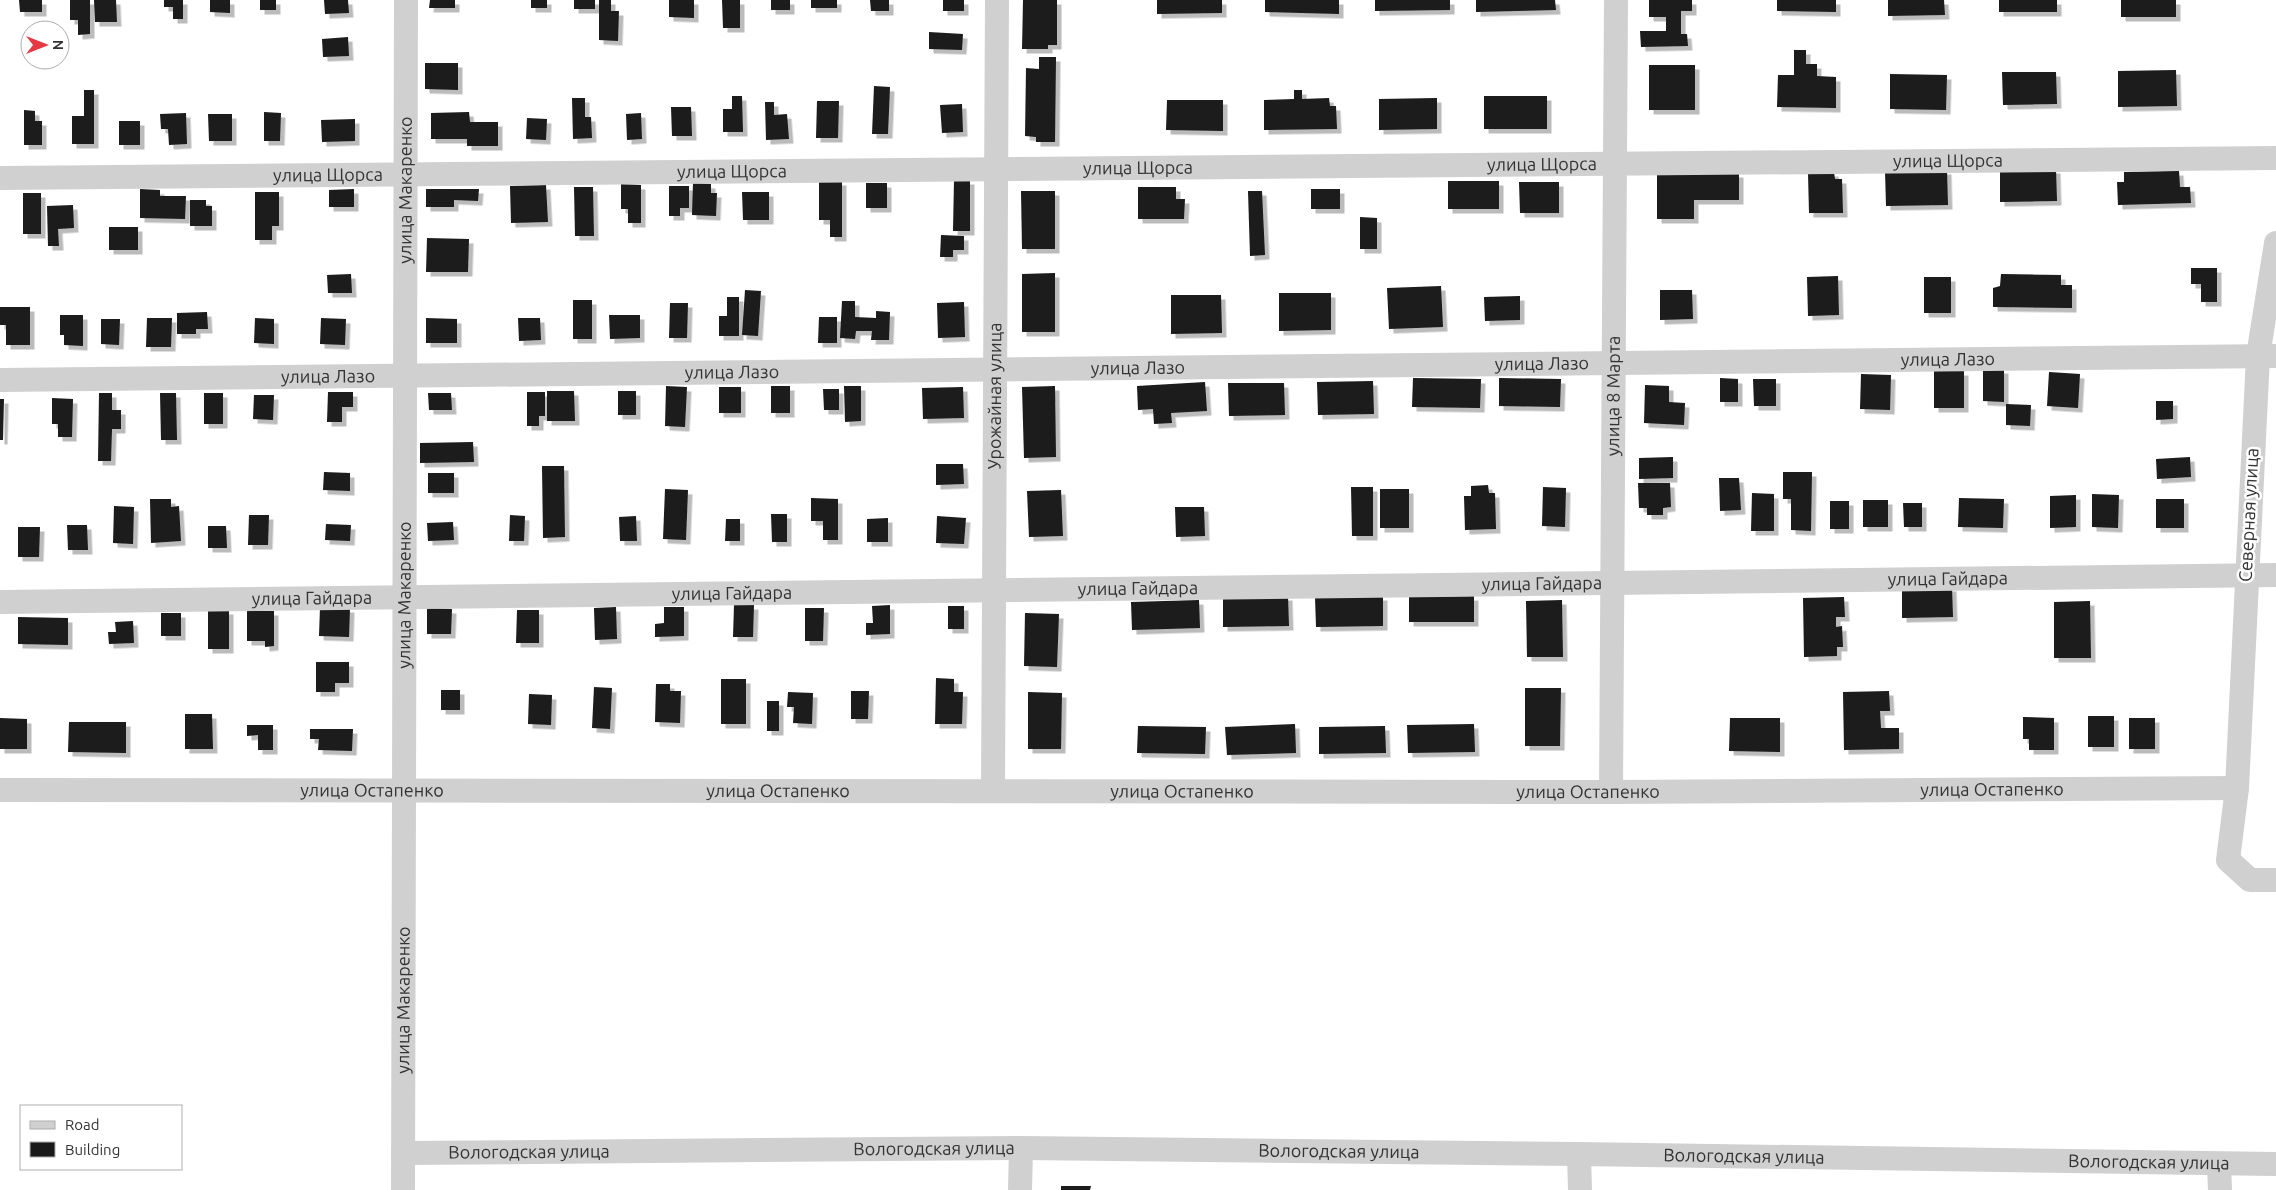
<svg xmlns="http://www.w3.org/2000/svg" width="2276" height="1190" font-family="Ubuntu,sans-serif">
	<style>
		.building { fill: #1a1a1a; filter: url(#shadow) }
		.lines { fill: none; stroke-linecap: round; stroke-linejoin: round }
		.minor { stroke: #d0d0d0; stroke-width: 24 }
		.labels { text-anchor: middle; stroke-width: 5; stroke-linejoin: round; paint-order: stroke }
		.street-label { font-size: 18px; fill: #333; stroke: #fff }
	</style>
	<defs>
		<filter id="shadow"><feDropShadow dx="4.5" dy="4.5" stdDeviation="0" flood-color="#0004"/></filter>
	</defs>
	<rect width="100%" height="100%" fill="#fff"/>
	<path class="building" d="M19 0H42V12H20Z
		M70 0H90V34L78 35V20H70Z
		M94 0H116L117 22H95Z
		M164 0H183V19H173V7H164Z
		M210 0H230V13L210 12Z
		M260 0H276V10H260Z
		M324 0H348L349 13 325 14Z
		M430 0H455V8H429Z
		M531 0H547V8H531Z
		M574 0H595V9H574Z
		M599 0H611V11H619L618 41 599 40Z
		M669 0H694V18L669 17Z
		M722 0H740V28H723Z
		M771 0H790V10H771Z
		M811 0H837V8H811Z
		M870 0H889V11H871Z
		M943 0H964V11H943Z
		M1023 0H1057V45H1048V49H1022Z
		M1157 0H1222V13L1157 14Z
		M1265 0H1339V14L1265 12Z
		M1375 0H1450V10L1375 11Z
		M1476 0H1555L1556 10 1476 12Z
		M1649 0H1692V11H1681V34H1687L1688 46 1641 47 1640 31H1666V17H1649Z
		M1777 0H1836V12L1777 11Z
		M1888 0H1944L1945 15 1888 16Z
		M1999 0H2057V12H1999Z
		M2121 0H2176V17H2121Z
		M929 32 963 34 962 50 929 49Z
		M348 37 349 56 323 57 322 39Z
		M1794 50H1806V64H1817V76L1836 77V108L1777 107 1778 75H1794Z
		M1039 57H1056L1055 142H1036V137L1025 136 1026 68 1039 69Z
		M425 63H458V90L425 89Z
		M1649 65H1695V110H1649Z
		M2176 70 2177 106 2118 107V71Z
		M2002 72H2056L2057 104 2003 105Z
		M1890 74 1947 75 1946 110 1890 109Z
		M874 86 890 87 888 134H872Z
		M84 90H94V144H72V116H84Z
		M1294 90H1302V99L1329 98 1330 106H1336L1337 129 1264 130V100L1294 99Z
		M732 96H742L743 132H723V109H732Z
		M1484 96H1547V129H1484Z
		M572 98H585V117H591L592 138 573 139Z
		M1437 98V129L1379 130V99Z
		M1167 100H1223V131L1166 130Z
		M817 101H839L838 138H816Z
		M765 102H774V115L787 114 789 139 766 140Z
		M962 104 963 132 942 133 940 105Z
		M671 107H691L692 136H672Z
		M24 110 35 111V121H42V145H24Z
		M264 112 281 113 280 141H264Z
		M469 112 470 122H498V146H467V139H431V113Z
		M186 113 187 144 169 145 168 129H161L160 114Z
		M641 113 642 139 627 140 626 114Z
		M208 114H232V141H209Z
		M527 118 547 119 546 140 526 139Z
		M355 119V141L322 142 321 120Z
		M119 121H140V145H119Z
		M2056 169 2057 201 2000 202V170Z
		M1947 170 1948 205 1886 206 1885 171Z
		M2179 171 2180 187H2190L2191 203 2118 205 2117 182H2124V172Z
		M1657 172 1739 173V200H1694V219H1657Z
		M1834 172 1835 179H1842L1843 213H1809L1808 173Z
		M954 180H970V231H953Z
		M819 181H842V237H830V220H819Z
		M1448 181H1499V209H1448Z
		M1519 182H1559V213H1520Z
		M693 183 711 184V193H717L716 216 692 215Z
		M866 183H887V208H866Z
		M621 184 641 185V223H628V209H621Z
		M546 185 548 222 511 223 510 186Z
		M669 186H689V208H680V216H669Z
		M574 187H593L594 236H575Z
		M1138 187H1176V199H1185L1184 219H1138Z
		M140 189 160 190V196H186L185 219 140 218Z
		M354 189V207H329V190Z
		M426 189H479L478 201 454 200V207H426Z
		M1311 189H1340V209H1311Z
		M1021 191H1055V249H1022Z
		M1248 191H1262L1265 255 1250 256Z
		M255 192H279V226H272V240H255Z
		M742 192H769V220H743Z
		M23 193H41V234H23Z
		M190 200H206V206H212V226H190Z
		M73 205 74 228 58 229 59 246H48L47 206Z
		M1360 217 1377 218V249H1360Z
		M109 227H138V250H109Z
		M941 235 964 236V250H953V257H940Z
		M427 238 469 239 468 272H426Z
		M2191 268H2217V302H2201V284H2191Z
		M1055 273V332H1022V274Z
		M351 274 352 293H328L327 275Z
		M2001 274 2061 275V285H2072V308L1993 307V288L2000 286Z
		M1838 276 1839 315 1808 316 1807 277Z
		M1924 277H1951V313H1924Z
		M1441 286 1443 327 1389 329 1387 288Z
		M745 290 761 291 758 336 742 335Z
		M1660 290H1692L1693 319 1660 320Z
		M1279 293H1331V330L1279 331Z
		M1171 295H1221L1222 333 1171 334Z
		M1520 296V320L1485 321 1484 297Z
		M727 297H739V336H719V316H727Z
		M573 300H592V339H573Z
		M842 301H855V317L876 318V311L890 312 889 340H871L872 331H856L855 339 840 338Z
		M964 302 965 337 938 338 937 303Z
		M670 303H688L687 338H669Z
		M0 307H30V345H6V325H0Z
		M207 312 208 329H196V334H177V313Z
		M60 315H83V346L64 345V335H60Z
		M609 315H640V338L610 339Z
		M819 317H837V343H818Z
		M147 318H172L171 347H146Z
		M255 318 274 319V344L254 343Z
		M321 318 346 319 345 345 320 344Z
		M426 318 457 319V343H426Z
		M518 318H540L541 340 519 341Z
		M101 319H120L119 345 101 344Z
		M1983 369H2004V402L1983 401Z
		M1934 371H1964V408H1934Z
		M2049 372 2080 374 2078 408 2047 406Z
		M1861 374 1891 375 1890 410 1860 409Z
		M1413 378 1481 379 1480 408 1412 407Z
		M1499 378 1561 379 1560 407 1499 406Z
		M1720 378 1738 379V402H1720Z
		M1753 379H1776V406H1754Z
		M1373 381 1374 414 1318 415 1317 382Z
		M1205 382 1207 411 1171 413 1172 423 1154 424 1153 409 1138 410 1137 386Z
		M1228 383H1284L1285 415 1229 416Z
		M1645 385 1669 386V402L1685 403 1684 425 1644 423Z
		M666 386 687 387 685 427 665 426Z
		M771 386H790V413H771Z
		M844 386H861V421L845 422Z
		M1055 386 1056 457 1024 458 1022 387Z
		M719 387H741V413H719Z
		M963 387 964 418 923 419 922 388Z
		M823 389H839V410H824Z
		M547 391H574L575 421H547Z
		M618 391H636V415H618Z
		M328 392H353V407H342V422H327Z
		M527 392H545V416H539V426H527Z
		M99 393H112V410H121V429H112L111 461H98Z
		M160 393H176L177 440H161Z
		M204 393H223V424H204Z
		M428 393H451L452 410H429Z
		M254 395H274L273 420 253 419Z
		M52 398 73 399 72 437H58V424H52Z
		M0 399H4L3 440H0Z
		M2156 401H2173V419L2156 420Z
		M2006 404 2031 405 2030 426 2006 425Z
		M473 442 474 462 420 463V443Z
		M1673 457V478L1639 479V458Z
		M2190 457 2191 477 2157 479 2156 459Z
		M936 464H963L964 484 936 485Z
		M542 466H564L565 537 543 538Z
		M324 472 350 473V491L323 490Z
		M1783 472H1812L1811 531 1791 530V499H1783Z
		M428 473H454V493H428Z
		M1719 478H1739L1741 510 1720 511Z
		M1638 483H1670L1671 507 1663 508V515H1647V508H1639Z
		M1488 485 1489 493H1495L1496 529 1465 530 1464 496H1471V486Z
		M1351 487H1373V536H1352Z
		M1543 487 1566 488 1565 527 1542 526Z
		M665 489 688 490 686 540 663 539Z
		M1380 489H1409V528H1380Z
		M1061 490 1063 536 1029 537 1027 491Z
		M1752 493 1774 494V531H1751Z
		M2092 494 2119 495 2118 528 2092 527Z
		M2076 495V527L2050 528V496Z
		M811 498 838 499V540H823V521H811Z
		M1959 498 2004 499 2003 528 1958 527Z
		M150 499H171V507L179 506 181 541 151 543Z
		M2156 499H2184V528H2156Z
		M1863 500H1888V527H1863Z
		M1830 501H1849V529H1830Z
		M1903 503H1922V527H1904Z
		M114 506 134 507 133 544 113 543Z
		M1175 507H1204L1205 536 1176 537Z
		M771 514H787V542H772Z
		M249 515H269L268 545H248Z
		M510 515 525 516 524 541H509Z
		M636 516 637 541H620L619 517Z
		M937 516 966 518 964 544 936 543Z
		M888 518V542H867V519Z
		M726 519H740V541H725Z
		M453 522 454 540 428 541 427 523Z
		M326 524 351 525 350 541 325 540Z
		M67 525H87L88 550H68Z
		M208 526H226L227 548H208Z
		M18 527H40L39 557H18Z
		M1952 587 1953 617 1902 618V588Z
		M1288 596 1289 626 1223 627V597Z
		M1383 596V626L1316 627 1315 597Z
		M1474 596V622H1409V597Z
		M1844 597 1845 617H1836V627L1842 626 1843 647H1837V656L1804 657 1803 598Z
		M1199 600 1200 628 1132 630 1131 602Z
		M1562 600 1563 657H1527L1526 601Z
		M2090 601 2091 658H2054V602Z
		M734 605H754L753 637H733Z
		M890 605V634L866 635V623H873L872 606Z
		M948 606H964V629H948Z
		M320 607 350 608 349 637 319 636Z
		M616 607 617 639 595 640 594 608Z
		M664 607H684V636L655 637V624L664 623Z
		M427 608 452 609 451 634H427Z
		M805 608H824L823 641H805Z
		M208 610H229V649H208Z
		M517 610H539V643H516Z
		M247 611H274V646L265 647V641H247Z
		M161 613H181V636H161Z
		M1025 613 1059 614 1057 667 1024 666Z
		M18 617 68 618V645L18 644Z
		M133 621 134 643 109 644 108 632H116L115 622Z
		M316 662H349V683H335V692H316Z
		M936 678 954 679V692H963L962 724H935Z
		M721 679H746V724H721Z
		M656 684H670V691H681L680 723 655 722Z
		M594 687 612 688 610 729 592 728Z
		M1525 688H1561L1560 746H1525Z
		M441 690H460V710H441Z
		M851 691H869L868 719H851Z
		M1889 691 1890 711H1880L1881 728H1899V749L1844 750 1843 692Z
		M788 692 813 693 812 724 793 723 794 707H787Z
		M1028 692 1062 693 1061 749H1028Z
		M529 694 552 695 551 725 528 724Z
		M767 701H779V731H767Z
		M185 714H212L213 749H185Z
		M2088 716H2114V747H2088Z
		M2023 717 2054 718V750H2029V739H2023Z
		M0 718 27 719V749H0Z
		M1730 718H1780V752L1729 751Z
		M2129 718H2155V749H2129Z
		M69 722H126V753L68 752Z
		M1295 724 1296 753 1227 755 1225 727Z
		M1474 724 1475 752 1408 753 1407 725Z
		M247 725H273V750H258V735L247 736Z
		M1138 726 1206 727 1205 754 1137 753Z
		M1385 726 1386 753 1319 754V727Z
		M310 729H353L352 751 318 750 319 739H310Z
		M1061 1186H1091L1090 1190H1061Z"/>
	<g class="lines">
		<g class="minor">
			<path id="s1" d="M0 178 2276 158"/>
			<path d="M2276 243 2258 356 2237 788 2228 860 2250 880H2276"/>
			<path id="s2" d="M0 380 2276 356"/>
			<path id="s3" d="M0 602 2276 575"/>
			<path id="s4" d="M0 790 1611 792 2237 788"/>
			<path id="s5" d="M993 791 997 0"/>
			<path id="s6" d="M1611 792 1616 0"/>
			<path id="s7" d="M403 1153 1021 1148 1579 1154 2276 1164"/>
			<path d="M1579 1154 1580 1190"/>
			<path d="M2219 1164 2220 1190"/>
			<path id="s8" d="M403 1190 406 0"/>
			<path d="M1020 1190 1021 1148"/>
		</g>
	</g>
	<g class="labels">
		<g class="street-label">
			<text dy="6" stroke="none"><textPath href="#s1" startOffset="1948">улица Щорса</textPath></text>
			<text dy="6" stroke="none"><textPath href="#s1" startOffset="1542">улица Щорса</textPath></text>
			<text dy="6" stroke="none"><textPath href="#s1" startOffset="1138">улица Щорса</textPath></text>
			<text dy="6" stroke="none"><textPath href="#s1" startOffset="732">улица Щорса</textPath></text>
			<text dy="6" stroke="none"><textPath href="#s1" startOffset="328">улица Щорса</textPath></text>
			<text dy="6" stroke="none"><textPath href="#s8" startOffset="1000">улица Макаренко</textPath></text>
			<text dy="6" stroke="none"><textPath href="#s2" startOffset="1948">улица Лазо</textPath></text>
			<text dy="6" stroke="none"><textPath href="#s2" startOffset="1542">улица Лазо</textPath></text>
			<text dy="6" stroke="none"><textPath href="#s2" startOffset="1138">улица Лазо</textPath></text>
			<text dy="6" stroke="none"><textPath href="#s2" startOffset="732">улица Лазо</textPath></text>
			<text dy="6" stroke="none"><textPath href="#s2" startOffset="328">улица Лазо</textPath></text>
			<text dy="6" stroke="none"><textPath href="#s5" startOffset="395">Урожайная улица</textPath></text>
			<text dy="6" stroke="none"><textPath href="#s6" startOffset="396">улица 8 Марта</textPath></text>
			<text transform="translate(2249 515) rotate(-87)" y="6">Северная улица</text>
			<text dy="6" stroke="none"><textPath href="#s3" startOffset="1948">улица Гайдара</textPath></text>
			<text dy="6" stroke="none"><textPath href="#s3" startOffset="1542">улица Гайдара</textPath></text>
			<text dy="6" stroke="none"><textPath href="#s3" startOffset="1138">улица Гайдара</textPath></text>
			<text dy="6" stroke="none"><textPath href="#s3" startOffset="732">улица Гайдара</textPath></text>
			<text dy="6" stroke="none"><textPath href="#s8" startOffset="595">улица Макаренко</textPath></text>
			<text dy="6" stroke="none"><textPath href="#s3" startOffset="312">улица Гайдара</textPath></text>
			<text dy="6" stroke="none"><textPath href="#s4" startOffset="1992">улица Остапенко</textPath></text>
			<text dy="6" stroke="none"><textPath href="#s4" startOffset="372">улица Остапенко</textPath></text>
			<text dy="6" stroke="none"><textPath href="#s4" startOffset="778">улица Остапенко</textPath></text>
			<text dy="6" stroke="none"><textPath href="#s4" startOffset="1182">улица Остапенко</textPath></text>
			<text dy="6" stroke="none"><textPath href="#s4" startOffset="1588">улица Остапенко</textPath></text>
			<text dy="6" stroke="none"><textPath href="#s8" startOffset="190">улица Макаренко</textPath></text>
			<text dy="6" stroke="none"><textPath href="#s7" startOffset="531">Вологодская улица</textPath></text>
			<text dy="6" stroke="none"><textPath href="#s7" startOffset="936">Вологодская улица</textPath></text>
			<text dy="6" stroke="none"><textPath href="#s7" startOffset="126">Вологодская улица</textPath></text>
			<text dy="6" stroke="none"><textPath href="#s7" startOffset="1341">Вологодская улица</textPath></text>
			<text dy="6" stroke="none"><textPath href="#s7" startOffset="1746">Вологодская улица</textPath></text>
		</g>
	</g>
	<rect x="20" y="1105" width="162" height="65" fill="#ffffff" stroke="#adadad"/>
	<rect x="30" y="1121" width="25" height="8" fill="#d0d0d0" stroke="#adadad"/>
	<text x="65" y="1130" font-size="15" fill="#333333">Road</text>
	<rect x="30" y="1142" width="25" height="15" fill="#1a1a1a" stroke="#adadad"/>
	<text x="65" y="1155" font-size="15" fill="#333333">Building</text>
	<g transform="translate(45 45) rotate(90)"><circle r="24" fill="#ffffff" stroke="#adadad"/>
	<path d="M0-4L9 19L0 12L-9 19Z" fill="#e63946"/>
	<text y="-8" font-size="14" font-weight="bold" text-anchor="middle" fill="#333333">N</text>
	</g>
</svg>
